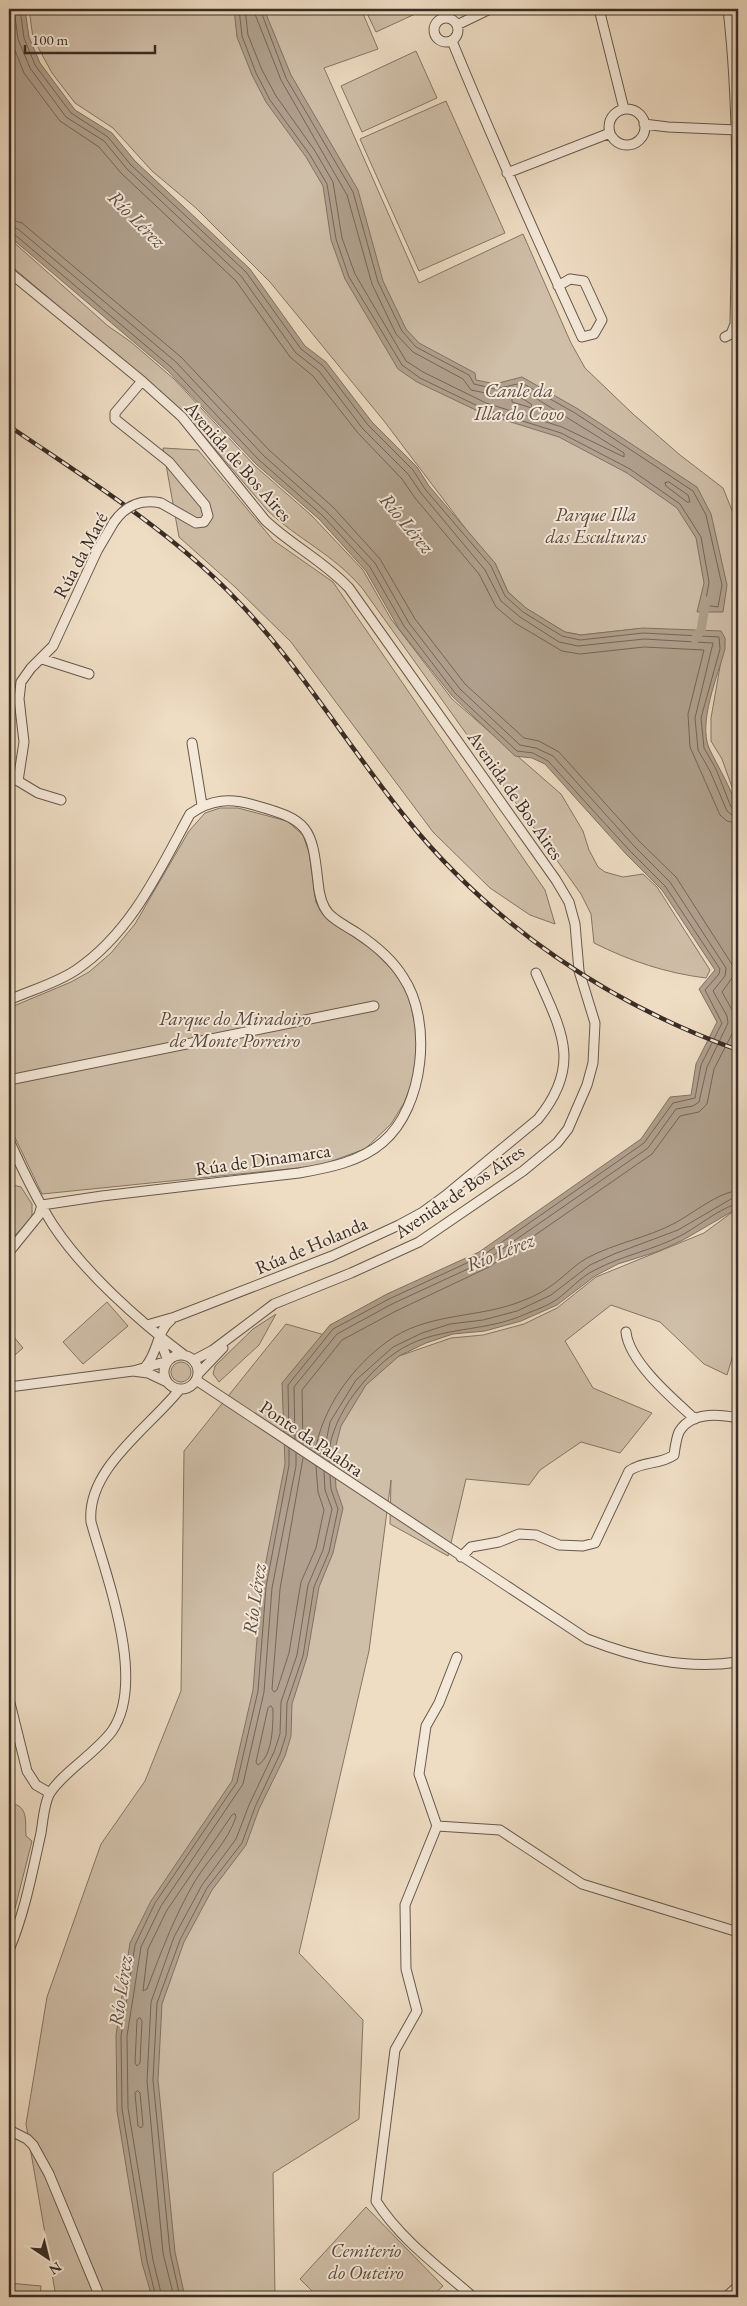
<svg xmlns="http://www.w3.org/2000/svg" width="747" height="2306" font-family="'EB Garamond',serif">
	<style>
		.green { fill: #cfbea8; stroke: #847566 }
		.water { fill: #b0a08d; stroke: #807263 }
		.lines { fill: none; stroke-linecap: round; stroke-linejoin: round }
		.shore { stroke: #746659; stroke-width: 1 }
		.canal { stroke: #b0a08d; stroke-width: 9 }
		.minor-casing { stroke: #66584c; stroke-width: 11 }
		.minor { stroke: #f4e8d8; stroke-width: 9 }
		.rail-casing { stroke: #392c25; stroke-width: 4.5 }
		.rail { stroke: #f4e8d8; stroke-width: 2.5; stroke-dasharray: 8; stroke-linecap: butt }
		.minor-bridge-casing { stroke: #66584c; stroke-width: 11; stroke-linecap: butt }
		.minor-bridge { stroke: #f4e8d8; stroke-width: 9 }
		.labels { text-anchor: middle; stroke-width: 4; stroke-linejoin: round; paint-order: stroke }
		.street-label { font-size: 19px; fill: #392c25; stroke: #f4e8d8 }
		.park-label { font-size: 19px; font-style: italic; fill: #57493f; stroke: #f4e8d8 }
		.water-label { font-size: 20px; font-style: italic; fill: #5d4f44; stroke: #f4e8d8 }
	</style>
	<rect width="100%" height="100%" fill="#eedcc3"/>
	<filter id="stains"><feTurbulence type="fractalNoise" baseFrequency=".004" numOctaves="4"/><feColorMatrix values="0 0 0 0 .2 0 0 0 0 .09 0 0 0 0 .02 0 0 0 .5 -.17"/></filter>
	<radialGradient id="worn" r=".72"><stop offset=".6" stop-color="#630" stop-opacity="0"/><stop offset="1" stop-color="#630" stop-opacity=".3"/></radialGradient>
	<path class="green" d="M29 9H361L378 49 324 68 419 283 523 234 571 343 585 368 633 414 680 455 723 488 738 525V804L722 759 711 741V718L725 638 636 629 581 635 565 632 528 610 508 592 495 563 481 549 384 421 270 282 196 208 152 171 113 128 75 103 52 73 33 38Z
		M365 9H426L376 32Z
		M416 51 437 98 362 132 341 86Z
		M446 101 505 233 419 271 360 139Z
		M9 238 108 326 131 342 174 379 255 466 311 515 363 570 391 619 452 699 561 794 583 831 589 850 598 867 605 872 623 877 643 874 657 887 710 970 706 978C666 973 630 961 594 943L591 914 581 894 362 588C333 554 299 540 268 511L186 415 9 264Z
		M163 448 198 450 273 540 333 582 545 890 555 924 530 915 490 888 433 832 291 642 235 587 179 537Z
		M220 808H238L287 821 303 835 309 853 316 902 326 918 374 951 393 971 408 992 417 1034V1058L412 1082 404 1103 391 1124 365 1149 318 1166 42 1194 9 1125V1008L71 982 89 972 111 953 135 924 189 831 205 813Z
		M9 1184 21 1187 32 1204V1217L9 1242Z
		M738 1208V1338L727 1375 704 1364 660 1322 611 1305 565 1341 593 1388 652 1413 620 1453 581 1442 540 1470 529 1485 466 1479 448 1556 390 1524 391 1480 369 1651 299 1953 363 2020 359 2119 273 2173 275 2297H56L26 2124 47 1997 101 1844 145 1781 181 1691 184 1451 286 1324 399 1356 451 1338 483 1335 524 1324 557 1308 596 1277 704 1233Z
		M107 1302 128 1326 83 1364 63 1342Z
		M276 1314 259 1345 219 1382 213 1374 215 1366 253 1329Z
		M9 1331 23 1348 9 1360Z
		M171 1372a10 10 0 1 1 20 0a10 10 0 1 1-20 0Z
		M9 1803C29 1805 25 1821 26 1836L32 1841 9 1932Z
		M366 2207 443 2286 431 2297H308L312 2291 300 2279Z
		M9 2283 41 2286 40 2297H9Z"/>
	<path class="water" d="M9 9H25L29 37 40 63 75 110 112 133 135 161 250 269 305 346 326 362 372 422 417 467 429 486 495 563 508 592 526 608 565 632 581 635 643 628 721 631 725 638V649C718 675 698 722 709 748 719 769 732 789 738 811V1208L683 1240 659 1251 618 1264 595 1276 557 1305 521 1321 485 1331 453 1334 426 1343 399 1356 366 1385 341 1426 334 1453 336 1488 343 1508 333 1553 319 1587 307 1657 292 1704 291 1736 285 1756 259 1809 246 1845 212 1890 184 1942 162 2004 158 2080 175 2252 185 2297H152L142 2263 117 2111 116 2035 130 1943 151 1901 232 1781 253 1690 261 1587 285 1464 282 1383 330 1325 387 1294 479 1252 641 1139 670 1097 691 1095 696 1064 717 1022 699 989 715 970 662 890 626 854 545 764 532 758 515 756 452 696 399 629 366 571 319 519 256 464 168 371 9 236Z
		M234 9H264L291 75 358 190 383 281 406 329 419 343 475 373 476 380 495 384 522 377 578 409 697 487 711 514 727 585 723 612H697L704 583 696 538 677 508 627 473 559 437 482 413 417 382 398 369 345 279 331 240 323 186 306 157 266 102 252 75 237 37Z"/>
	<g class="lines">
		<path class="shore" d="M14 9 18 39 30 68 66 117 104 141 127 169 241 276 296 353 319 371 363 429 408 474 421 493 485 570 501 601 520 617 559 642 578 646 644 639 713 643 695 718 698 750 710 771 727 811 732 815 738 816
			M20 9 24 38 35 65 71 113 108 137 131 165 246 272 301 349 323 366 368 425 413 470 425 489 491 566 505 596 523 612 562 636 580 640 643 633 719 637 720 649 701 718 704 748 716 769 731 807 738 810
			M239 9 242 36 256 73 270 100 310 155 327 184 336 239 349 277 402 365 420 378 484 409 561 433 630 469 680 504 701 537 709 582 705 605 718 607 722 585 706 515 693 491 575 413 522 383 495 389 474 384 469 375 416 347 402 331 378 282 353 192 286 78 260 9
			M245 9 248 35 262 70 276 96 315 151 333 182 342 238 355 274 406 361 423 372 486 403 562 427 624 457V453L521 389 495 395 471 390 463 379 413 352 396 334 372 284 347 195 281 80 253 9
			M9 26 12 43 24 73 60 121 99 147 122 174 236 281 290 357 313 376 358 433 402 479 415 498 479 574 496 607 515 623 562 651 580 654 644 647 704 650 688 714 690 747 720 815 727 821 738 824
			M9 219 22 223 181 357 269 450 333 507 380 559 415 619 465 684 524 738 539 741 559 752 639 841 676 877 733 966 732 978 722 992 735 1015V1028L714 1069 707 1104 699 1112 680 1116 652 1154 489 1267 396 1311 342 1340 302 1390 303 1444
			M9 226 18 229 176 362 264 456 327 512 375 563 409 623 460 689 520 745 536 748 553 756 634 846 670 882 726 968 725 976 713 991 727 1016 728 1023 707 1067 699 1102 693 1106 676 1109 648 1148 485 1261 392 1304 337 1334 294 1387 295 1439
			M9 232 14 234 171 367 259 460 323 516 370 567 404 626 455 693 517 751 533 753 548 761 630 851 665 886 720 969 719 974 705 990 722 1023 701 1065 695 1098 673 1103 644 1143 482 1256 389 1299 333 1329 288 1385 289 1435
			M520 397 531 404 532 408 512 402V399Z
			M669 482 688 495 690 502H687L666 486 665 483Z
			M315 1452C322 1408 352 1367 388 1341 425 1314 472 1318 514 1304 525 1300 538 1295 548 1288 562 1279 573 1266 587 1258 615 1243 647 1238 675 1223 692 1214 720 1191 738 1191
			M323 1457 330 1422 356 1380 393 1347 422 1333 450 1324 483 1320 517 1311 551 1295 590 1265 614 1254 678 1230 731 1199 738 1198
			M303 1458 280 1589 272 1689 274 1692 277 1690 289 1653 301 1582 316 1548 324 1510 318 1492 316 1466
			M329 1462C326 1422 365 1374 395 1353 433 1326 480 1333 521 1316 532 1311 546 1307 556 1300 569 1291 580 1277 595 1270 623 1255 654 1250 682 1235 697 1227 723 1206 738 1204
			M271 1706 273 1709C273 1724 273 1756 258 1765L256 1762 268 1708Z
			M235 1814 236 1817C227 1843 209 1858 195 1881 175 1915 161 1952 147 1989L143 1991 148 1949 167 1910 232 1815Z
			M140 2018 142 2021 140 2063 137 2066 135 2063 137 2020Z
			M138 2091 140 2093 143 2125 141 2128 138 2126 135 2093Z
			M156 2297 147 2261 122 2109 121 2036 135 1945 155 1903 237 1782 258 1691 266 1587 289 1465V1448
			M162 2297 153 2260 128 2108 127 2036 141 1947 161 1906 243 1784 264 1692 272 1588 296 1466V1453
			M174 2297 163 2253 147 2081 151 2002 174 1937 202 1885 236 1839 249 1805 274 1752 280 1734 281 1702 297 1655 308 1585 323 1550 332 1509 325 1490 324 1471
			M180 2297 170 2252 153 2080 157 2003 180 1940 207 1888 242 1843 255 1807 280 1754 286 1735 287 1703 303 1656 314 1587 329 1552 338 1509 331 1489 330 1476"/>
		<path class="canal" d="M695 639 701 630 706 601"/>
		<g class="minor-casing">
			<path id="minor" d="M599 9 624 109
				M434 30a12 12 0 1 1 24 0a12 12 0 1 1-24 0Z
				M457 25 490 9
				M452 41C493 141 537 239 582 337L594 334 602 320 584 281 570 279 558 286
				M609 127a18 18 0 1 1 36 0a18 18 0 1 1-36 0Z
				M644 124 668 127 737 130
				M507 173 610 133
				M9 272 142 381 182 417 265 520C291 545 324 561 349 588L556 880 569 902 575 924 579 971 595 1023 593 1063 587 1085 568 1129 557 1143 523 1171 419 1242 351 1273 274 1304 213 1350 194 1360
				M725 337 731 334 735 324C737 219 740 114 728 9
				M142 381 115 413V419L169 462 205 505 208 516 204 522 196 523 161 503
				M42 659 89 674
				M192 743 202 805
				M9 778 18 781 24 742 19 699 21 682 31 668 53 646 97 551 114 522
				M18 781 38 793 61 800
				M9 1000C31 990 55 984 76 970 131 933 159 871 190 814 211 799 230 798 254 805 309 820 312 827 318 882 319 894 321 905 329 914 337 922 348 927 357 933 375 945 392 959 403 977 433 1021 424 1107 383 1142 360 1162 328 1168 299 1173L102 1196 42 1205
				M9 1080 374 1006
				M9 1140C22 1169 36 1198 53 1225 84 1272 139 1321 184 1355
				M9 1252 39 1215 42 1205
				M147 1325 175 1317 332 1256 399 1225 423 1212 445 1196 538 1119C583 1064 561 1030 536 973
				M626 1332C629 1362 674 1400 695 1419
				M164 1372a17 17 0 1 1 34 0a17 17 0 1 1-34 0Z
				M146 1366C158 1352 157 1331 171 1320
				M133 1371 148 1373 167 1382
				M198 1374 223 1348
				M196 1380 587 1639C636 1658 685 1670 738 1662
				M9 1387 133 1371 168 1361 159 1337
				M461 1557 471 1547 499 1542 519 1534 536 1535 559 1545 583 1546 595 1543 629 1471C642 1461 660 1465 674 1455 675 1448 676 1439 679 1432 691 1411 719 1414 738 1418
				M457 1657 439 1703 426 1726 419 1774 437 1826 405 1905 406 1969 417 2011 395 2050 376 2201C401 2240 439 2267 473 2297
				M9 1699 27 1771 36 1785 50 1793
				M437 1826 500 1830 582 1884 738 1932
				M9 1950C25 1912 32 1873 41 1833 43 1821 44 1803 50 1793 63 1772 96 1753 112 1731 147 1681 106 1576 91 1522 86 1469 150 1427 180 1389
				M9 2130 27 2139 33 2145 49 2174 100 2297
				M726 2297 738 2286"/>
		</g>
		<use href="#minor" class="minor"/>
		<g class="rail-casing">
			<path id="rail" d="M9 426C85 478 166 528 231 594 298 662 346 744 406 818 492 925 609 1004 738 1050"/>
		</g>
		<use href="#rail" class="rail"/>
		<g class="minor-bridge-casing">
			<path id="minor-bridge" d="M114 522C126 505 141 499 161 503"/>
		</g>
		<use href="#minor-bridge" class="minor-bridge"/>
	</g>
	<g class="labels">
		<g class="street-label">
			<text transform="translate(239 461) rotate(49)" y="7">Avenida de Bos Aires</text>
			<text transform="translate(80 555) rotate(-62)" y="7">Rúa da Maré</text>
			<text transform="translate(516 795) rotate(55)" y="7">Avenida de Bos Aires</text>
			<text transform="translate(263 1159) rotate(-8)" y="7">Rúa de Dinamarca</text>
			<text transform="translate(459 1191) rotate(-34)" y="7">Avenida de Bos Aires</text>
			<text transform="translate(311 1245) rotate(-23)" y="7">Rúa de Holanda</text>
			<text transform="translate(312 1438) rotate(34)" y="7">Ponte da Palabra</text>
		</g>
		<g class="park-label">
			<text x="596" y="521">Parque Illa<tspan x="596" dy="22">das Esculturas</tspan></text>
			<text x="235" y="1025">Parque do Miradoiro<tspan x="235" dy="22">de Monte Porreiro</tspan></text>
			<text x="366" y="2257">Cemiterio<tspan x="366" dy="22">do Outeiro</tspan></text>
		</g>
		<g class="water-label">
			<text transform="translate(137 219) rotate(45)" y="7">Río Lérez</text>
			<text x="519" y="397">Canle da<tspan x="519" dy="23">Illa do Covo</tspan></text>
			<text transform="translate(407 523) rotate(50)" y="7">Río Lérez</text>
			<text transform="translate(500 1252) rotate(-22)" y="7">Río Lérez</text>
			<text transform="translate(254 1599) rotate(-82)" y="7">Río Lérez</text>
			<text transform="translate(120 1991) rotate(-82)" y="7">Río Lérez</text>
		</g>
	</g>
	<rect width="747" height="2306" fill="none" stroke="#eedcc3" stroke-width="30"/>
	<rect x="10" y="10" width="727" height="2286" fill="none" stroke="#392c25" stroke-width="2.5"/>
	<rect x="15" y="15" width="717" height="2276" fill="none" stroke="#392c25"/>
	<g transform="translate(48 2258) rotate(145)" stroke="#f4e8d8" stroke-width="4" paint-order="stroke">
	<path d="M0-4L9 19L0 12L-9 19Z" fill="#392c25"/>
	<text y="-8" font-size="14" font-weight="bold" text-anchor="middle" fill="#392c25">N</text>
	</g>
	<path d="M25 45v8h130v-8" fill="none" stroke="#392c25" stroke-width="2.5"/>
	<text x="32" y="45" font-size="15" fill="#392c25" stroke="#f4e8d8" stroke-width="4" paint-order="stroke">100 m</text>
	<rect width="100%" height="100%" filter="url(#stains)"/>
	<rect width="100%" height="100%" fill="url(#worn)"/>
</svg>
